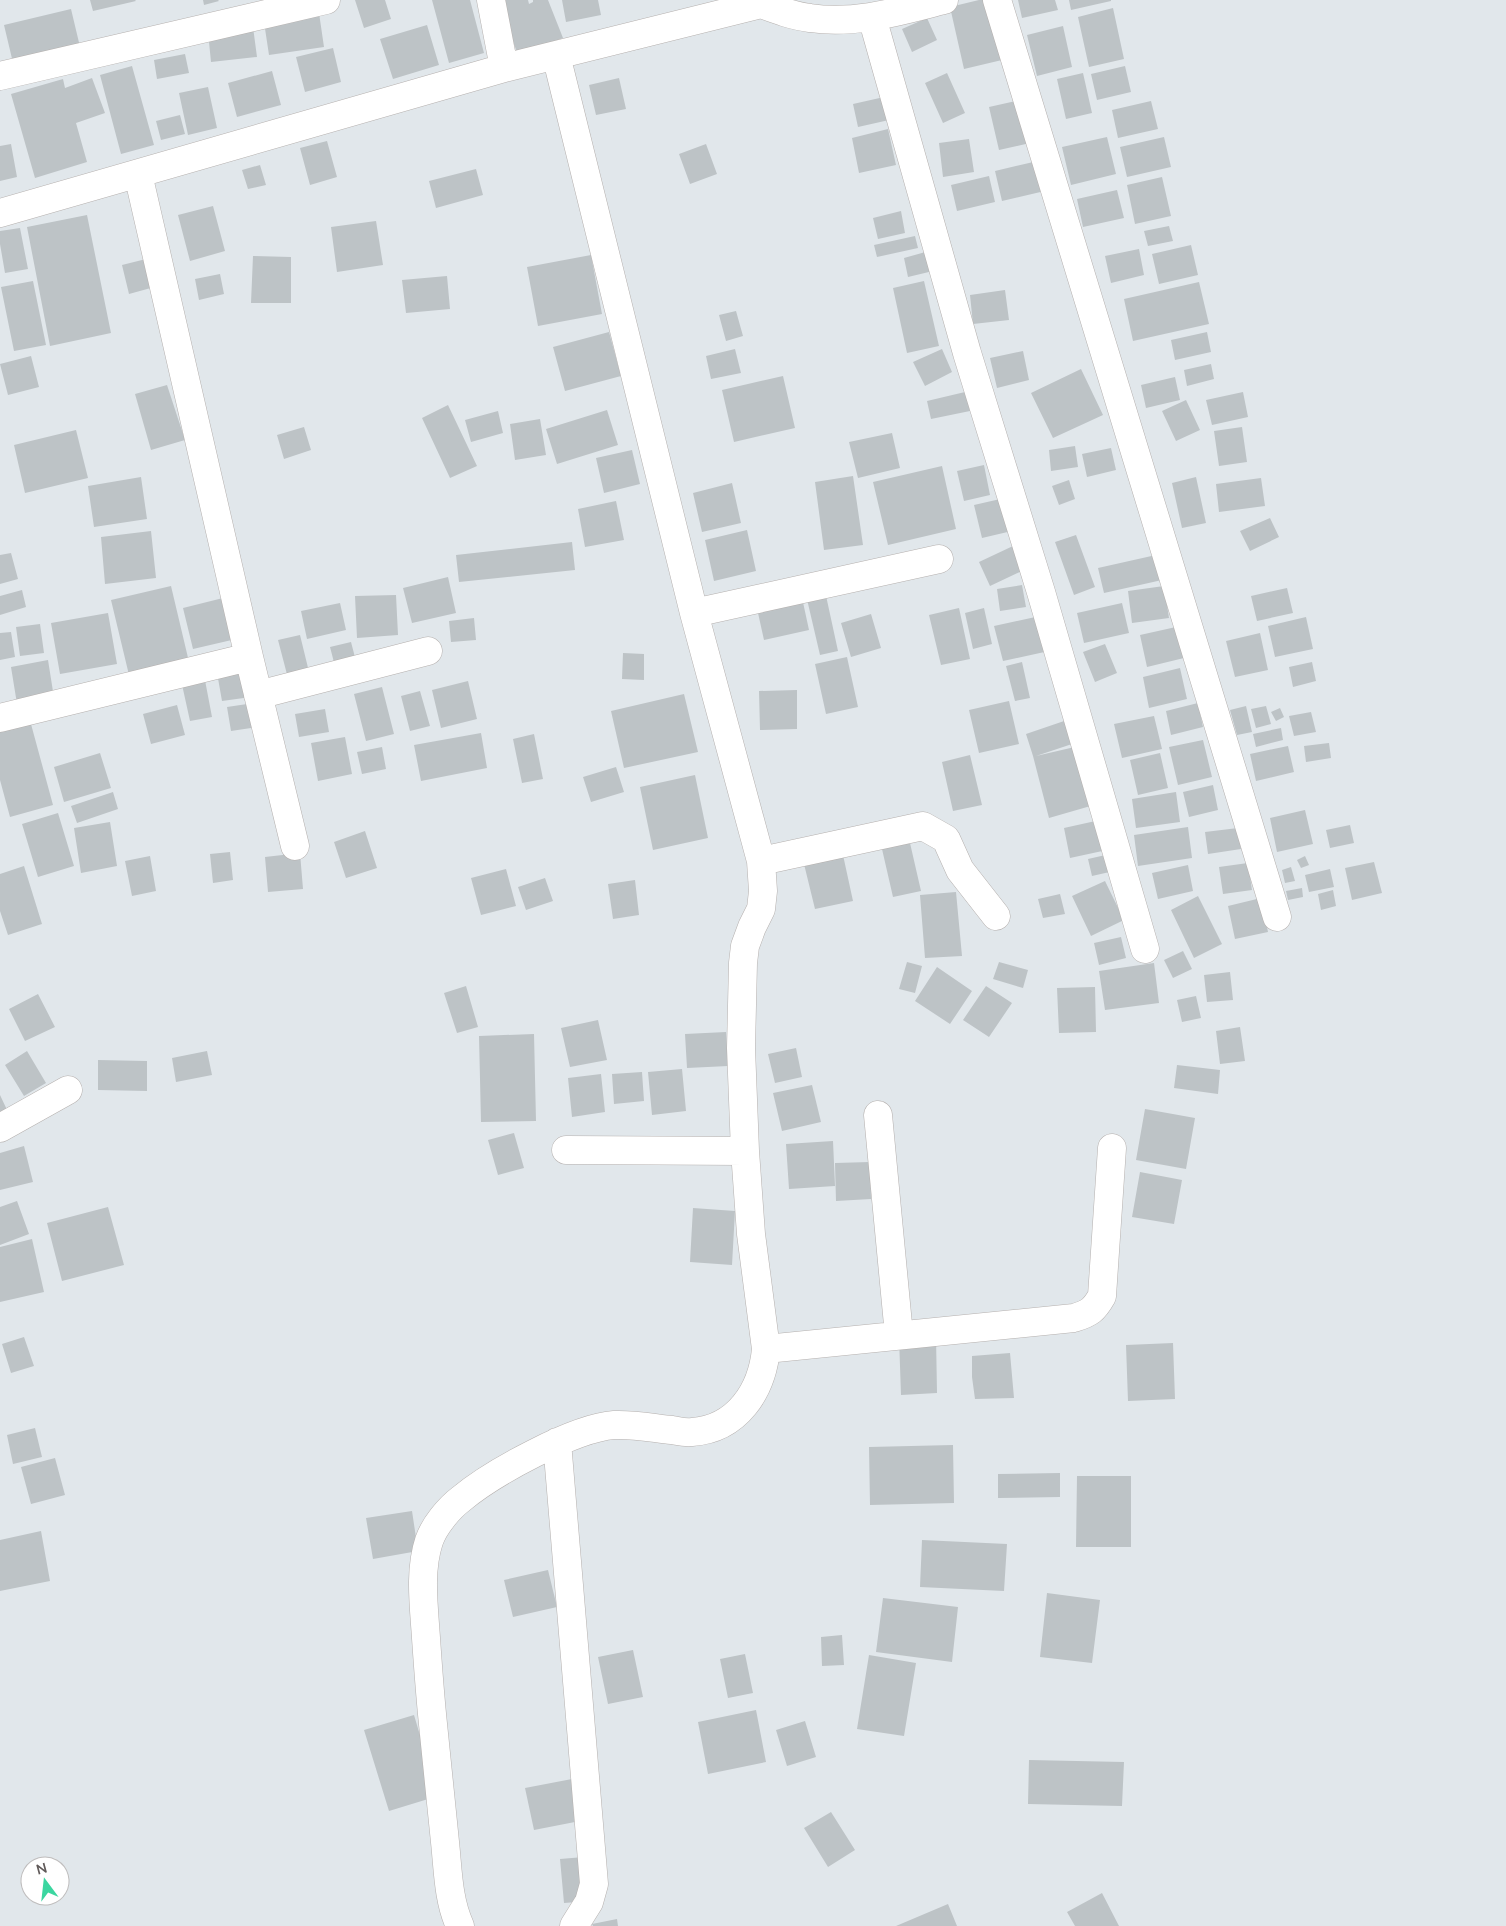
<svg xmlns="http://www.w3.org/2000/svg" width="1506" height="1926" font-family="Mulish,sans-serif">
	<style>
		.building { fill: #bdc3c6 }
		.lines { fill: none; stroke-linecap: round; stroke-linejoin: round }
		.minor-casing { stroke: #b5b0ae; stroke-width: 29 }
		.minor { stroke: #fff; stroke-width: 28 }
	</style>
	<rect width="100%" height="100%" fill="#e1e7eb"/>
	<path class="building" d="M90 0H135L136 1 93 11Z
		M203 0H218L219 1 204 5Z
		M355 0H385L391 19 364 28Z
		M432 0H470L484 53 449 63Z
		M500 0H528L529 4 533 2V0H548L563 38 518 55 503 14Z
		M562 0H598L601 15 566 22Z
		M979 0H987L1002 60 964 69 950 7Z
		M1018 0H1055L1058 10 1022 18Z
		M1069 0H1111V1L1071 10Z
		M1113 8 1124 59 1089 67 1078 17Z
		M71 9 81 51 14 67 4 25Z
		M319 13 324 47 269 55 264 22Z
		M927 18 937 40 912 52 902 29Z
		M427 25 439 65 393 79 380 39Z
		M1063 26 1072 67 1037 76 1027 35Z
		M253 27 257 57 211 62 208 32Z
		M333 48 341 82 305 92 296 57Z
		M185 54 189 73 157 79 154 60Z
		M132 66 154 145 121 154 100 75Z
		M1125 66 1131 92 1097 100 1091 74Z
		M272 71 281 105 237 117 228 83Z
		M947 73 965 113 943 123 925 83Z
		M1083 73 1092 113 1066 119 1057 79Z
		M92 78 105 113 76 123 87 162 35 178 11 94 63 79 65 88Z
		M619 78 626 109 596 115 589 85Z
		M208 87 217 128 188 135 179 93Z
		M893 95 898 118 858 127 853 104Z
		M1020 100 1030 143 999 150 989 107Z
		M1151 101 1158 129 1118 138 1112 110Z
		M180 115 185 134 161 140 156 121Z
		M888 129 896 165 859 173 852 138Z
		M1107 137 1116 174 1071 185 1062 147Z
		M1164 137 1171 167 1127 177 1120 147Z
		M969 139 974 172 943 177 939 143Z
		M327 141 337 177 310 185 300 148Z
		M11 144 17 177 0 181V146Z
		M706 144 717 174 690 184 679 154Z
		M1042 160 1049 190 1002 201 995 171Z
		M260 165 266 185 248 189 242 170Z
		M476 169 483 195 436 208 429 181Z
		M989 176 995 202 957 211 951 185Z
		M1162 177 1171 216 1135 224 1127 185Z
		M1117 190 1124 218 1083 227 1077 199Z
		M213 206 225 251 190 261 178 215Z
		M901 211 905 233 878 239 873 218Z
		M87 215 111 333 50 346 27 227Z
		M376 221 383 265 337 272 331 227Z
		M1169 226 1173 241 1148 246 1144 231Z
		M20 228 28 269 5 273 0 244V231Z
		M915 236 918 248 877 257 874 245Z
		M1191 245 1198 275 1159 284 1152 254Z
		M1139 249 1144 275 1111 283 1105 256Z
		M929 251 933 271 908 277 904 258Z
		M591 255 602 314 538 326 527 267Z
		M253 256 291 257V303H251Z
		M150 258 158 286 129 294 122 265Z
		M220 274 224 294 199 300 195 279Z
		M447 276 450 309 406 313 402 280Z
		M33 281 46 345 14 351 1 287Z
		M924 281 939 346 907 353 893 288Z
		M1199 282 1209 324 1133 341 1124 299Z
		M1005 290 1009 320 973 324 970 295Z
		M736 311 743 336 726 341 719 315Z
		M609 332 621 376 565 391 553 347Z
		M1207 332 1211 352 1175 360 1171 340Z
		M735 349 741 373 711 379 706 356Z
		M942 349 952 372 925 386 913 362Z
		M1023 351 1029 380 997 388 990 358Z
		M31 356 39 387 8 395 0 364Z
		M1211 364 1214 379 1187 386 1184 370Z
		M1081 369 1103 415 1053 438 1031 393Z
		M783 376 795 428 734 442 722 390Z
		M1175 377 1180 400 1146 408 1141 385Z
		M167 385 185 440 151 450 135 394Z
		M965 392 970 411 931 419 927 401Z
		M1243 392 1248 417 1212 425 1206 400Z
		M1186 400 1200 430 1176 441 1162 411Z
		M448 405 477 466 450 478 422 418Z
		M607 410 618 445 557 464 546 429Z
		M498 411 503 433 471 442 465 420Z
		M540 419 546 455 515 460 510 424Z
		M304 427 311 450 284 459 277 435Z
		M1242 427 1247 462 1219 466 1214 431Z
		M76 430 88 478 25 493 14 445Z
		M892 433 900 468 858 478 849 442Z
		M1075 446 1078 467 1051 471 1049 450Z
		M1111 448 1116 470 1087 477 1082 454Z
		M632 450 640 484 604 493 596 458Z
		M984 465 990 495 964 501 957 471Z
		M942 466 956 529 888 545 873 482Z
		M853 476 863 545 824 550 815 482Z
		M141 477 147 519 94 527 88 486Z
		M1196 477 1206 523 1182 528 1172 483Z
		M1261 478 1265 506 1219 512 1216 484Z
		M1069 480 1075 499 1059 505 1052 486Z
		M732 483 741 523 702 532 693 493Z
		M1009 497 1016 530 982 538 974 505Z
		M616 501 624 540 585 547 578 509Z
		M1270 518 1279 537 1250 551 1240 531Z
		M747 530 756 571 714 581 705 540Z
		M151 531 156 578 105 584 101 537Z
		M1076 535 1095 587 1074 595 1055 542Z
		M572 542 575 570 459 582 456 555Z
		M1013 546 1024 570 990 586 979 562Z
		M11 553 18 579 0 584V555Z
		M1156 555 1162 580 1104 593 1098 568Z
		M448 577 456 613 412 623 403 588Z
		M1022 585 1026 607 1000 611 997 589Z
		M171 586 189 662 129 675 111 600Z
		M1164 586 1169 618 1132 623 1128 591Z
		M1287 588 1293 613 1257 621 1251 596Z
		M22 590 26 607 0 615V596Z
		M825 591 838 651 820 655 806 595Z
		M801 593 809 630 764 640 756 604Z
		M396 595 398 635 357 638 355 596Z
		M227 597 236 639 193 649 183 608Z
		M340 603 346 630 307 639 301 611Z
		M1122 603 1129 633 1084 643 1077 613Z
		M959 608 970 659 941 665 929 615Z
		M984 608 992 644 973 649 965 613Z
		M108 613 117 664 60 674 51 623Z
		M871 614 881 648 851 657 841 623Z
		M1040 616 1049 651 1003 661 994 626Z
		M1306 617 1313 649 1275 657 1268 626Z
		M474 618 476 640 451 642 449 621Z
		M40 624 44 653 20 656 16 627Z
		M1176 627 1184 658 1147 667 1140 635Z
		M11 632 15 657 0 660V633Z
		M1260 633 1268 670 1235 677 1226 641Z
		M300 635 310 676 289 682 278 640Z
		M351 642 357 665 336 670 330 647Z
		M1105 644 1117 673 1095 682 1083 652Z
		M623 653 644 654V680L622 679Z
		M847 657 858 707 826 714 815 664Z
		M48 660 55 704 18 710 11 667Z
		M1022 662 1030 698 1015 701 1006 666Z
		M1312 662 1316 681 1293 687 1289 667Z
		M245 663 251 697 222 701 216 667Z
		M1180 668 1187 699 1149 708 1143 677Z
		M204 675 212 717 190 721 181 680Z
		M468 681 477 719 441 728 432 690Z
		M382 687 394 734 366 741 354 694Z
		M797 690V729L760 730 759 691Z
		M420 691 430 726 410 731 401 696Z
		M684 694 698 752 624 768 611 711Z
		M1009 701 1019 744 979 753 969 710Z
		M254 703 257 727 231 731 227 707Z
		M1198 703 1203 727 1171 735 1166 711Z
		M177 705 185 735 151 744 143 714Z
		M1246 706 1252 732 1237 735 1230 710Z
		M1266 706 1271 724 1256 728 1251 709Z
		M1280 708 1284 717 1276 721 1271 712Z
		M325 709 329 732 299 737 295 714Z
		M1311 712 1316 732 1294 736 1289 716Z
		M28 713 53 805 10 817 0 780V721Z
		M1154 716 1162 749 1122 758 1114 724Z
		M1070 719 1078 742 1036 756 1079 746 1094 805 1049 818 1033 756 1026 734Z
		M1281 728 1283 740 1256 747 1253 734Z
		M481 733 487 768 421 781 414 745Z
		M534 734 543 779 522 783 513 739Z
		M345 737 352 774 318 781 311 743Z
		M1203 740 1212 777 1178 785 1169 747Z
		M1329 743 1331 758 1306 762 1304 746Z
		M1288 746 1294 772 1256 781 1250 754Z
		M382 747 386 769 362 774 357 752Z
		M100 753 111 788 64 802 54 767Z
		M1160 753 1168 788 1138 795 1130 760Z
		M970 755 982 805 953 811 942 762Z
		M616 767 624 792 591 802 583 777Z
		M695 775 708 838 653 850 640 787Z
		M1213 785 1218 810 1189 817 1183 792Z
		M113 792 118 809 77 823 71 806Z
		M1176 792 1180 822 1136 828 1132 799Z
		M1305 810 1313 844 1277 852 1270 818Z
		M58 813 74 866 38 877 22 824Z
		M1100 820 1107 850 1070 858 1064 828Z
		M110 822 117 866 81 873 74 828Z
		M1350 825 1354 843 1330 848 1326 830Z
		M1188 827 1192 858 1138 866 1134 835Z
		M1238 828 1241 849 1208 854 1205 832Z
		M365 831 377 868 346 878 334 842Z
		M910 843 921 891 893 897 882 849Z
		M230 852 233 880 213 883 210 854Z
		M300 853 303 889 268 892 265 857Z
		M1110 854 1114 871 1092 876 1088 859Z
		M843 855 853 901 815 909 804 864Z
		M150 856 156 891 132 896 125 861Z
		M1305 856 1309 865 1301 868 1297 860Z
		M1374 862 1382 893 1352 900 1345 868Z
		M1248 863 1252 890 1223 894 1219 867Z
		M1188 865 1193 891 1158 899 1152 873Z
		M24 866 42 924 8 935 0 911V874Z
		M1291 867 1295 881 1285 883 1282 870Z
		M506 869 516 906 481 915 471 878Z
		M1330 869 1334 887 1309 892 1305 875Z
		M545 878 553 901 526 910 518 887Z
		M635 880 639 915 613 919 608 884Z
		M1105 881 1124 920 1091 936 1072 896Z
		M1302 888 1303 897 1288 900 1286 891Z
		M1333 890 1336 906 1321 910 1318 894Z
		M956 892 962 956 925 958 920 895Z
		M1060 894 1065 914 1043 918 1038 899Z
		M1198 896 1222 944 1194 958 1171 910Z
		M1261 898 1268 932 1235 939 1228 906Z
		M1121 937 1126 958 1099 965 1094 943Z
		M1183 951 1192 969 1173 978 1164 960Z
		M907 962 922 966 915 993 899 989Z
		M999 962 1028 970 1023 988 993 979Z
		M1154 963 1159 1003 1105 1010 1099 971Z
		M937 967 972 991 950 1024 915 1001Z
		M1230 972 1233 1000 1207 1002 1204 975Z
		M466 986 478 1027 457 1033 444 993Z
		M986 986 1012 1003 989 1037 963 1020Z
		M1095 987 1096 1032 1059 1033 1057 988Z
		M38 994 55 1027 25 1041 9 1009Z
		M1196 996 1201 1018 1182 1022 1177 1000Z
		M598 1020 607 1060 570 1067 561 1028Z
		M1240 1027 1245 1061 1220 1064 1216 1031Z
		M726 1032 728 1066 687 1068 685 1034Z
		M534 1034 536 1121 481 1122 479 1036Z
		M796 1048 802 1077 775 1083 768 1054Z
		M27 1051 46 1083 24 1096 5 1065Z
		M207 1051 212 1075 176 1082 172 1058Z
		M98 1060 147 1061V1091L98 1090Z
		M1177 1065 1220 1070 1218 1094 1174 1088Z
		M682 1069 686 1111 652 1115 648 1072Z
		M642 1072 644 1101 614 1104 612 1074Z
		M601 1074 605 1112 572 1117 568 1078Z
		M812 1085 821 1122 782 1131 773 1093Z
		M0 1095 8 1112 0 1116Z
		M1145 1109 1195 1118 1186 1169 1136 1160Z
		M514 1133 524 1168 498 1175 488 1140Z
		M833 1141 835 1186 789 1189 786 1144Z
		M24 1146 33 1182 0 1190V1153Z
		M870 1162 871 1199 836 1201 835 1163Z
		M1140 1172 1182 1180 1174 1224 1132 1217Z
		M17 1201 29 1234 0 1245V1207Z
		M108 1207 124 1265 62 1281 47 1223Z
		M693 1208 735 1211 732 1265 690 1262Z
		M32 1239 44 1292 0 1302V1247Z
		M936 1336 937 1393 901 1395 899 1337Z
		M24 1337 34 1366 11 1373 2 1344Z
		M1173 1343 1175 1399 1128 1401 1126 1345Z
		M1010 1353 1014 1398 975 1399 972 1377V1356Z
		M35 1428 42 1457 13 1464 7 1435Z
		M953 1445 954 1503 870 1505 869 1447Z
		M55 1458 65 1495 31 1504 21 1467Z
		M1060 1473V1497L998 1498V1474Z
		M1077 1476H1131V1547H1076Z
		M412 1511 418 1551 373 1559 366 1518Z
		M41 1531 50 1581 0 1591V1540Z
		M922 1540 1007 1544 1004 1591 920 1587Z
		M548 1570 557 1607 513 1617 504 1580Z
		M1047 1593 1100 1600 1092 1663 1040 1657Z
		M883 1598 958 1607 952 1662 876 1652Z
		M842 1635 844 1665 822 1666 821 1637Z
		M633 1650 643 1697 608 1704 598 1657Z
		M745 1654 753 1693 728 1698 720 1659Z
		M869 1655 916 1663 904 1736 857 1729Z
		M756 1710 766 1762 708 1774 698 1722Z
		M414 1715 438 1796 389 1811 364 1730Z
		M805 1721 816 1757 787 1766 776 1730Z
		M1029 1760 1124 1762 1122 1806 1028 1804Z
		M572 1779 580 1821 534 1830 525 1788Z
		M831 1812 855 1850 828 1867 804 1828Z
		M584 1857 589 1901 564 1903 560 1859Z
		M1102 1893 1119 1926H1075L1067 1912Z
		M948 1904 957 1926H896Z
		M617 1919 618 1926H593L592 1924Z"/>
	<g class="lines">
		<g class="minor-casing">
			<path id="minor" d="M997 0 1277 917
				M872 17 967 353 1041 592 1145 949
				M504 68 761 4C777 10 793 16 810 18 855 25 900 11 944 0
				M0 76 326 0
				M138 174 249 657 295 846
				M0 213 504 68 491 0
				M694 613 939 559
				M258 695 428 651
				M0 718 249 657
				M761 861 923 826 946 839 960 870 996 916
				M878 1115 899 1335
				M0 1128 68 1090
				M566 1150 745 1151
				M766 1349 1074 1318C1090 1313 1094 1310 1102 1296L1112 1148
				M557 1442 594 1884 589 1902 574 1926
				M460 1926C448 1900 448 1870 445 1842 441 1803 437 1763 433 1724 430 1695 428 1667 426 1638 424 1607 419 1571 429 1541 434 1526 449 1508 461 1499 492 1473 574 1428 614 1425 633 1424 653 1428 672 1430 678 1431 685 1433 692 1432 737 1429 762 1391 766 1349L751 1234 745 1151 741 1048 743 963 745 946 752 927 761 909 763 891 761 861 694 613 556 55"/>
		</g>
		<use href="#minor" class="minor"/>
	</g>
	<g transform="translate(45 1881) rotate(345)"><circle r="24" fill="#ffffff" stroke="#bfbdbd"/>
	<path d="M0-4L9 19L0 12L-9 19Z" fill="#3bd6a0"/>
	<text y="-8" font-size="14" font-weight="bold" text-anchor="middle" fill="#605a59">N</text>
	</g>
</svg>
